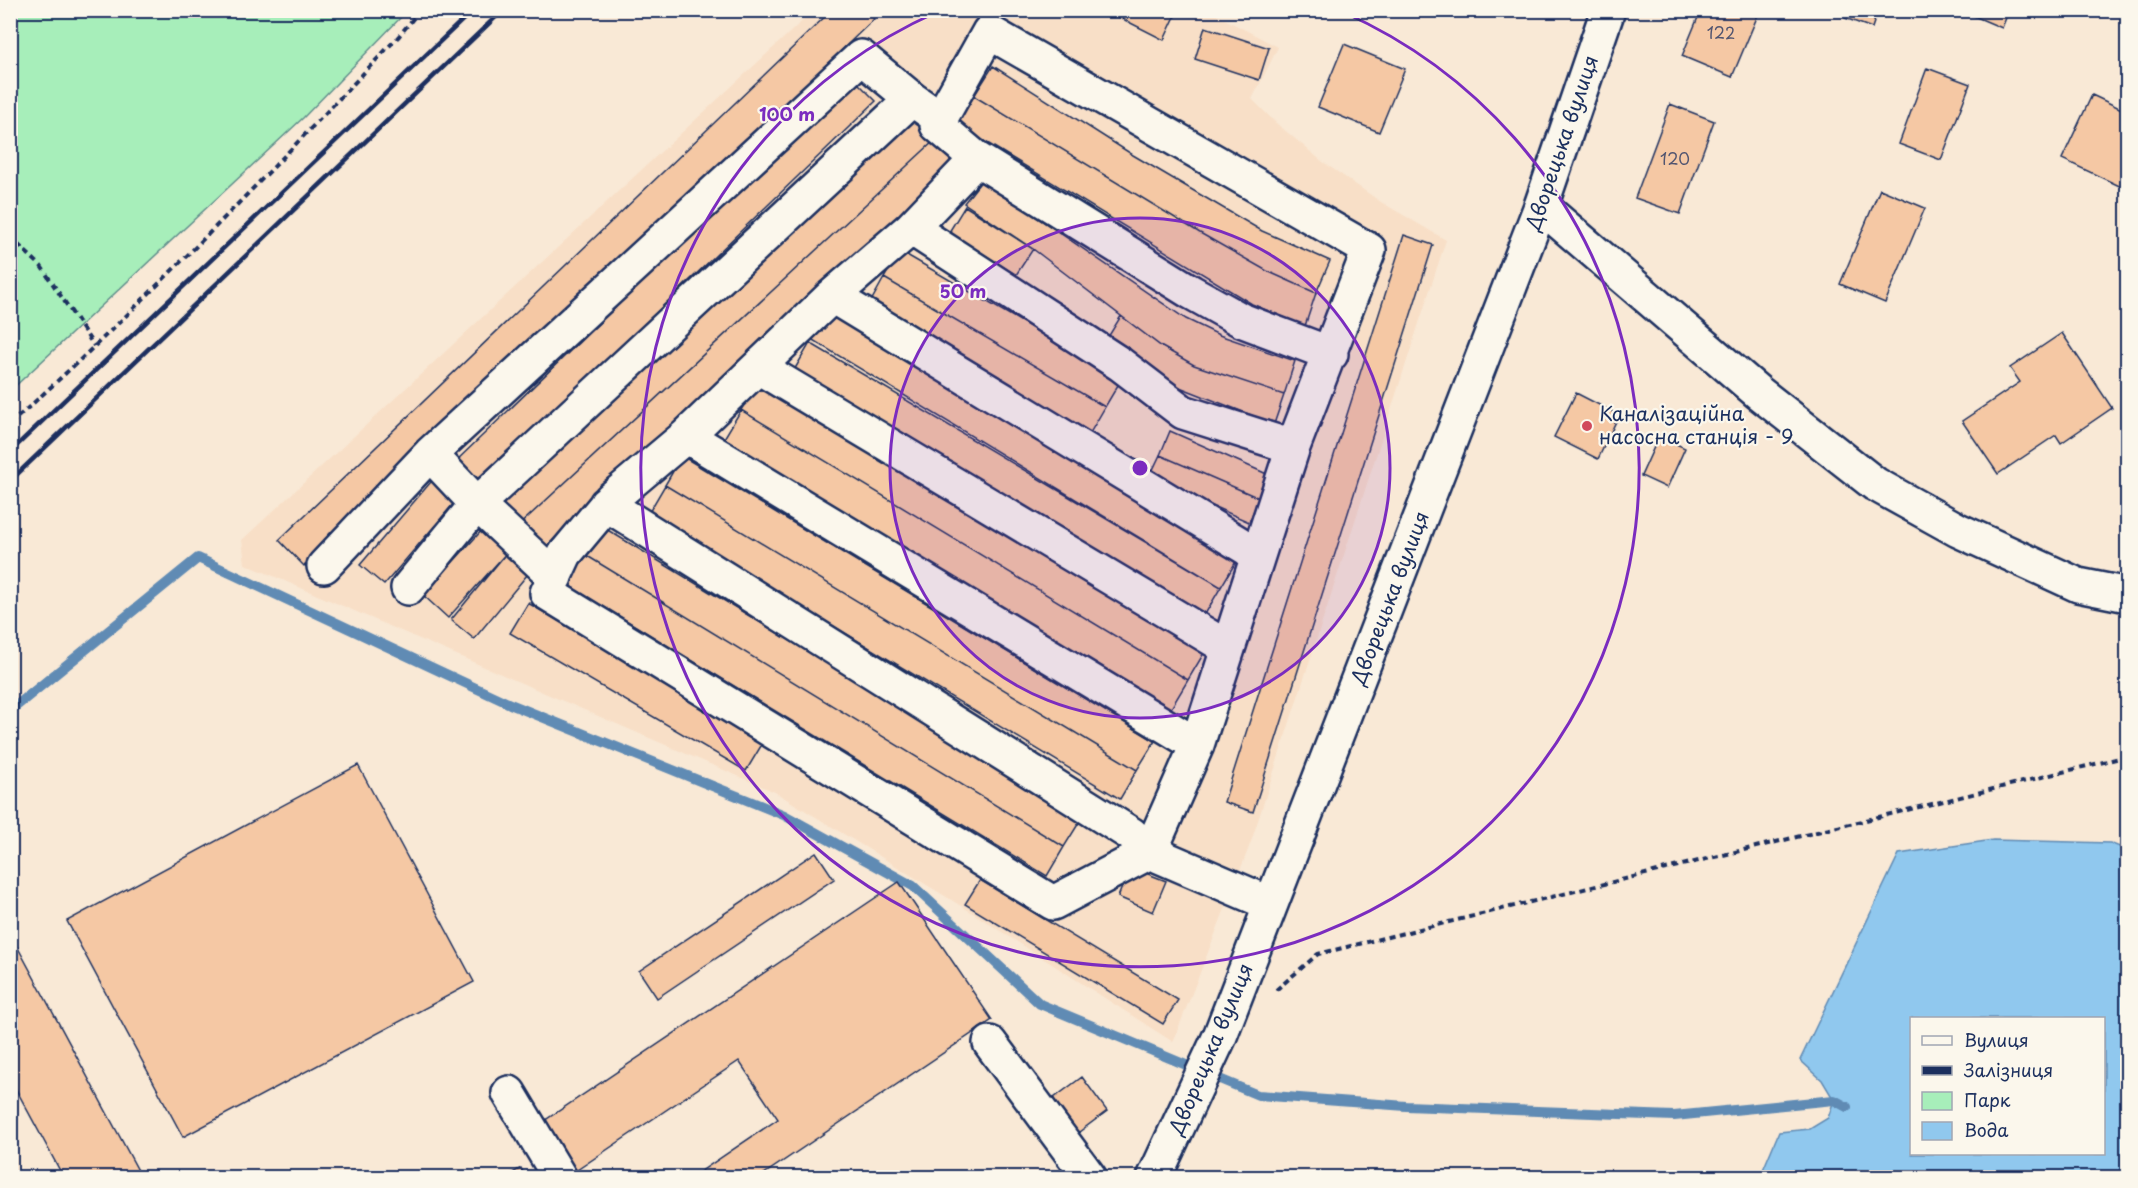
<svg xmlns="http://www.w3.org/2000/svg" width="2138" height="1188" font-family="'Playpen Sans',sans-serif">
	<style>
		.built { fill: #f8dfc7 }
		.green { fill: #a7eeba; stroke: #618e8c; stroke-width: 1.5 }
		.water { fill: #90c8ee; stroke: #618bb4; stroke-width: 1.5; fill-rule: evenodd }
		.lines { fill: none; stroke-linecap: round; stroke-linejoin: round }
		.stream { stroke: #618bb4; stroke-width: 10 }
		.building { fill: #f5c8a4; stroke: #1b2f5e; stroke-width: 1.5 }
		.minor-casing { stroke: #1b2f5e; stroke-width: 38 }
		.path { stroke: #1b2f5e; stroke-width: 4; stroke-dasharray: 6 4.5; stroke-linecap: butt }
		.minor { stroke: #fbf7ec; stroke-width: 33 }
		.rail { stroke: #1b2f5e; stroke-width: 4.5 }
		.ring { fill: none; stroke: #7b2cbf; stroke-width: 3 }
		.poi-dot { fill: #d1495b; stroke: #fbf7ec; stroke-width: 2 }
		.labels { text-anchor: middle; stroke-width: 4.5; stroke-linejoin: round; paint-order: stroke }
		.number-label { font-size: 16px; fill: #525570 }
		.street-label { font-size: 20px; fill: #1b2f5e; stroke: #fbf7ec }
		.poi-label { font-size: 20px; fill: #1b2f5e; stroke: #fbf7ec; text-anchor: start }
		.centre { fill: #7b2cbf; stroke: #fbf7ec; stroke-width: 3 }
		.ring-label { font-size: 18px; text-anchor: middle; font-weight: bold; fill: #7b2cbf; stroke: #fbf7ec; stroke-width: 4.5; stroke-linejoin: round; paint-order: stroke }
	</style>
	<rect width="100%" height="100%" fill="#f9e9d6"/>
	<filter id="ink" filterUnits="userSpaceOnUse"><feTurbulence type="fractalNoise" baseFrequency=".0167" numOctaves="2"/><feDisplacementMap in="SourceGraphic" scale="12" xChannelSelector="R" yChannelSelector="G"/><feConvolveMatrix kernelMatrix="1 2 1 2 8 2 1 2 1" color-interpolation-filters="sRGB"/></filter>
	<g filter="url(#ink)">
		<path class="built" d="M813 11H1209L1278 47 1252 99 1276 123 1323 162 1381 202 1446 240 1251 842 1173 1042 971 912 775 792 245 564 242 540Z"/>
		<path class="green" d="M11 10H407V11L303 118 11 390Z"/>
		<path class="water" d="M1993 840 2110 843 2127 850V1177H1760L1779 1132 1810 1129 1828 1118 1834 1100 1822 1080 1800 1060 1899 854ZM1912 1018H2104V1154H1912Z"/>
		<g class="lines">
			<path class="stream" d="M10 711 198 558 510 704 784 815 913 886 1040 1004 1258 1095 1406 1106 1674 1116 1834 1100 1847 1107"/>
		</g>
		<path class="building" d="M832 10H866L874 19 304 566 279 540Z
			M1105 10H1178L1164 40Z
			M1701 10H1760L1732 77 1682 56Z
			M1847 10H1878L1872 28 1845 18Z
			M1960 10H2009L2002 28Z
			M1205 27 1269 48 1259 80 1195 59Z
			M1344 44 1405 69 1379 132 1318 107Z
			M993 66 1133 155 1262 231 1330 261 1316 293 1267 271 1200 233 974 96Z
			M1927 68 1970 84 1941 160 1899 144Z
			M853 78 876 101 476 486 454 463Z
			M2092 95 2128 112V190L2062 159Z
			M974 96 1200 233 1267 271 1316 293 1305 326 1252 304 956 124Z
			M1670 104 1714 121 1680 214 1635 198Z
			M913 116 935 140 515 529 493 505Z
			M935 140 959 165 538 554 515 529Z
			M982 180 1186 319 1219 335 1295 361 1284 395 1194 365 1162 347 1033 249 964 203Z
			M1880 189 1925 208 1885 303 1840 284Z
			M965 206 1033 249 1016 275 949 232Z
			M1404 235 1433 245 1253 812 1224 802Z
			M900 251 1121 380 1105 407 884 278Z
			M884 278 1105 407 1090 433 869 305Z
			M827 313 1237 560 1221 587 811 339Z
			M1121 316 1162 347 1194 365 1284 395 1274 424 1177 386 1105 342Z
			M2062 333 2112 408 2061 443 2056 435 1998 474 1962 421 2020 382 2010 368Z
			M810 343 1221 587 1204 616 793 372Z
			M757 383 1204 653 1188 680 741 410Z
			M1576 393 1619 415 1598 459 1554 437Z
			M741 410 1188 680 1170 710 723 440Z
			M1170 431 1269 475 1259 498 1160 455Z
			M1659 436 1685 448 1667 488 1641 476Z
			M1160 455 1259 498 1249 522 1149 478Z
			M682 456 1155 741 1137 770 665 485Z
			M436 476 460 496 384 585 360 565Z
			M665 485 1137 770 1120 799 648 514Z
			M601 526 1082 818 1064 847 584 554Z
			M484 528 509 550 448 618 423 595Z
			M509 550 532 569 474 639 451 620Z
			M584 554 1064 847 1047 876 566 584Z
			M528 603 764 741 746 771 510 633Z
			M358 765 474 982 183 1137 67 921Z
			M816 852 834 879 657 998 639 971Z
			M1130 867 1166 881 1153 912 1118 897Z
			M980 880 1178 1000 1163 1024 965 904Z
			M899 882 992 1020 758 1178H691L778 1119 739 1061 574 1172 541 1123Z
			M10 933 142 1178H64L10 1078Z
			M1082 1077 1107 1111 1075 1135 1050 1101Z
			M521 1168 526 1178H504Z"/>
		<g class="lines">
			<g class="minor-casing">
				<path id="minor" d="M1541 206 1759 393 1875 484 1958 530 2078 585 2128 595
					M911 228 1120 364 1183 412 1293 447
					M832 296 1258 555
					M760 368 1228 648
					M686 436 1197 745
					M430 454 477 504 555 577
					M606 504 1131 834 1150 852 1053 903 547 593 565 554 611 499 686 436 832 296 911 228 977 159
					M324 566 430 454 861 57 912 99
					M408 588 477 504 912 99 929 111
					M1271 904 1150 852 1197 745 1293 447 1369 250 989 32 937 125 977 159 1191 292 1241 320 1331 354
					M990 1043 1090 1178
					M509 1093 560 1178
					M1154 1178 1220 1036 1541 206 1608 10"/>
			</g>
			<path class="path" d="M10 237 41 266 94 346
				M10 424C147 302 273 168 399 36L420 10
				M1276 990 1318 954 2128 756"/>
			<use href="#minor" class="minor"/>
			<path class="rail" d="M10 452 473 10
				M10 481 503 10"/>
		</g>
	</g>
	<circle cx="1140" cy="468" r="250" fill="#7b2cbf" fill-opacity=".12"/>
	<g class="ring">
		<circle cx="1140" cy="468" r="250"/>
		<path d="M1343 12A499 499 0 1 1 937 12"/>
	</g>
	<circle class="poi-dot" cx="1587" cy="426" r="6"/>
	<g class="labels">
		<g class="number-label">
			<text x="1721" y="39">122</text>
			<text x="1675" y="165">120</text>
		</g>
		<g class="street-label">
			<text transform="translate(1562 143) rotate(-71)" y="7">Дворецька вулиця</text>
			<text transform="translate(1390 598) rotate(-69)" y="7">Дворецька вулиця</text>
			<text transform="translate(1211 1049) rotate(-67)" y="7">Дворецька вулиця</text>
		</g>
		<g class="poi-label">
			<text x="1599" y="421">Каналізаційна<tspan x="1599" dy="23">насосна станція - 9</tspan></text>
		</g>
	</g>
	<circle cx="1140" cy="468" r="9" class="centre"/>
	<g class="ring-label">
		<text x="787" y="121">100 m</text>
		<text x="963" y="298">50 m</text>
	</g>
	<rect width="2138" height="1188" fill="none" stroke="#fbf7ec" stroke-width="36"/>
	<rect x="18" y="18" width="2102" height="1152" fill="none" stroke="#1b2f5e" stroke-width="2" filter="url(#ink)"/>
	<rect x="1910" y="1017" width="195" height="138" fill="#fbf7ec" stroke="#a1a7b3" stroke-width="1.5"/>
	<rect x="1922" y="1036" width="30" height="9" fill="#fbf7ec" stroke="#a1a7b3" stroke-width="1.5"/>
	<text x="1964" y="1047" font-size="18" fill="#1b2f5e">Вулиця</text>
	<rect x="1922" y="1066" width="30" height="9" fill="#1b2f5e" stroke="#a1a7b3" stroke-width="1.5"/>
	<text x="1964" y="1077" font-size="18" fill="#1b2f5e">Залізниця</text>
	<rect x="1922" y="1092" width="30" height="18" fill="#a7eeba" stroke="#a1a7b3" stroke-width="1.5"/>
	<text x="1964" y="1107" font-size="18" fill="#1b2f5e">Парк</text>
	<rect x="1922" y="1122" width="30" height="18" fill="#90c8ee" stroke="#a1a7b3" stroke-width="1.5"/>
	<text x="1964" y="1137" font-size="18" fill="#1b2f5e">Вода</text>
</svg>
